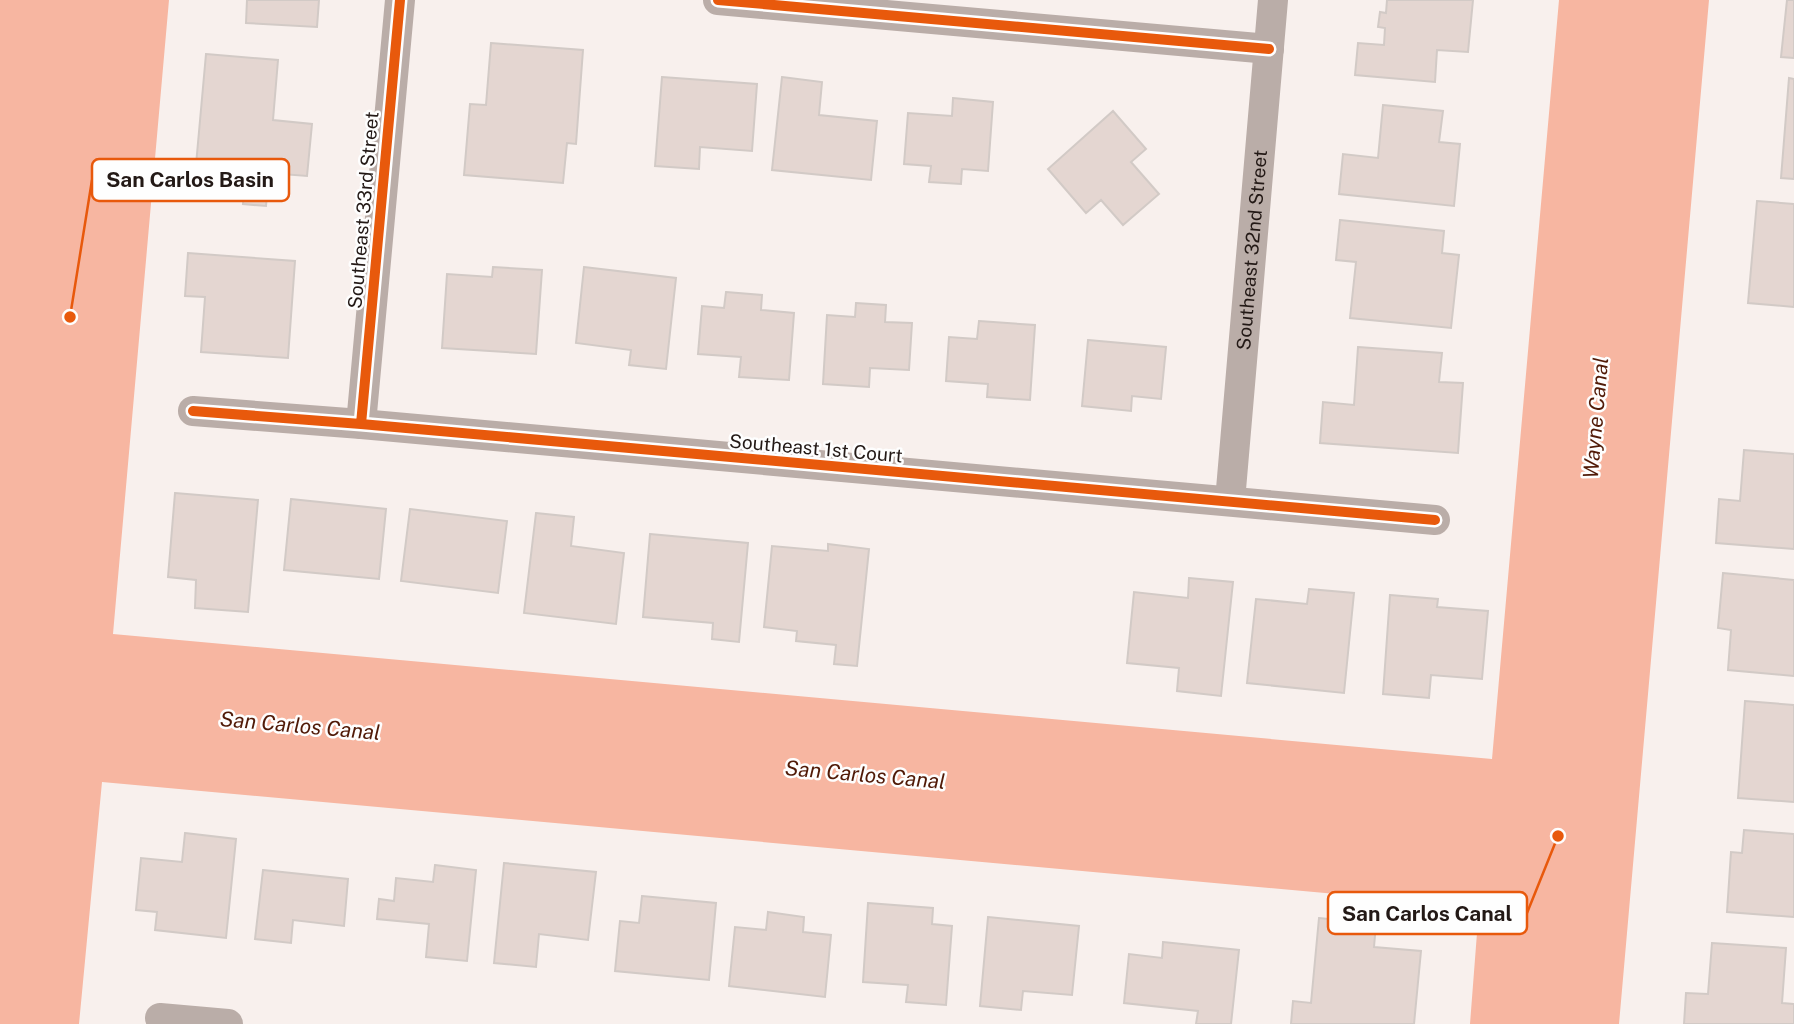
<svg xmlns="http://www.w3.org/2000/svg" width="1794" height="1024" font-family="'Public Sans',sans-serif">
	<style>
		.water { fill: #f7b6a1 }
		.building { fill: #e4d6d1; stroke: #d2cac6; stroke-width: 2 }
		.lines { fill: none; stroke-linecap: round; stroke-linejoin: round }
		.street { stroke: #baada8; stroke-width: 30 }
		.cycleway-casing { stroke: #fefefe; stroke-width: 15 }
		.cycleway { stroke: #e8590c; stroke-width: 10 }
		.labels { text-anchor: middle; stroke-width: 5; stroke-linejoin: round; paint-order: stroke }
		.street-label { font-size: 19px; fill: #231916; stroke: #fefefe }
		.water-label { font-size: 21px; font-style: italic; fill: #511a07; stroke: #fefefe }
		.leader { fill: none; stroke: #e8590c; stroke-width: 2.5 }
		.callout-dot { fill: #e8590c; stroke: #fefefe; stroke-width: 2.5 }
		.callout { fill: #fefefe; stroke: #e8590c; stroke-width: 2.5 }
		.callout-label { font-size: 21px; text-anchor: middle; font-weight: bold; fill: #231916 }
	</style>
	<rect width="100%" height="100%" fill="#f8f0ed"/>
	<path class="water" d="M0 0H169L113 634 1492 759 1559 0H1709L1619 1024H1470L1479 907 102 782 79 1024H0Z"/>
	<path class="building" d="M247 0H319L317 27 246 23Z
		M1387 0H1473L1468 52 1437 50 1435 82 1355 75 1358 43 1384 45 1385 28 1378 27 1380 12 1386 13Z
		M1787 0H1794V58L1781 57Z
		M491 43 583 50 576 144 567 143 563 183 464 175 470 104 486 105Z
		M206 54 278 60 273 120 312 124 307 176 269 173 266 206 243 204 246 170 196 165Z
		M662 77 757 84 752 151 700 147 699 169 655 166Z
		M782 77 822 82 819 115 877 121 871 180 772 170Z
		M1789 78 1794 79V179L1781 178Z
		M953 98 993 102 988 171 962 169 961 184 929 182 931 166 904 164 908 113 952 116Z
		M1383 105 1443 111 1439 142 1460 144 1454 206 1339 194 1343 154 1378 158Z
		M1113 111 1146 149 1131 162 1159 194 1123 225 1101 200 1086 213 1048 169Z
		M1757 201 1794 204V307L1748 303Z
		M1340 220 1444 231 1442 253 1459 255 1451 328 1350 318 1356 262 1336 260Z
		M188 253 295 261 288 358 201 352 205 297 185 296Z
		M493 267 542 270 536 354 442 348 447 274 492 277Z
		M584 267 676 278 666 369 629 365 631 350 576 343Z
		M726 292 762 295 761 310 794 313 789 380 739 377 741 357 698 354 702 306 724 308Z
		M856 303 886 305 885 322 912 323 909 370 870 368 869 387 823 384 827 315 855 317Z
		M979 321 1035 325 1030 400 987 397 988 384 946 381 949 337 977 339Z
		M1088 340 1166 347 1161 399 1132 396 1131 411 1082 406Z
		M1358 347 1442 353 1439 382 1463 383 1458 453 1320 443 1323 402 1354 405Z
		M1744 450 1794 454V549L1716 543 1719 499 1740 501Z
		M175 493 258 500 248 612 195 608 196 580 168 577Z
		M291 499 386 509 379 579 284 570Z
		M410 509 507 521 498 593 401 581Z
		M536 513 574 517 571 546 624 553 616 624 524 613Z
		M650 534 748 543 739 642 712 639 713 623 643 617Z
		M828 544 869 549 857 666 834 664 836 645 796 641 797 631 764 627 772 546 828 551Z
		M1723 573 1794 580V676L1728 670 1731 630 1718 628Z
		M1189 578 1233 582 1221 696 1177 691 1179 668 1127 663 1134 592 1188 598Z
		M1309 589 1354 593 1344 693 1247 683 1256 599 1307 604Z
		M1390 595 1438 599 1437 607 1488 611 1482 679 1431 675 1429 698 1383 694Z
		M1745 701 1794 705V802L1738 798Z
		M1744 830 1794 834V917L1727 912 1731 852 1742 853Z
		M185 833 236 839 226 938 155 930 157 912 136 910 141 858 182 862Z
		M504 863 596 872 588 940 539 934 536 967 494 963Z
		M435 865 476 870 467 961 426 957 429 924 377 919 379 899 394 901 396 878 433 882Z
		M263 870 348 879 344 926 293 920 291 943 255 939Z
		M642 896 716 903 709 980 615 971 620 921 639 923Z
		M868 903 933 908 932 924 952 926 946 1005 906 1002 908 985 863 982Z
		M768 912 804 917 803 932 831 935 825 997 729 986 735 927 766 930Z
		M988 917 1079 926 1072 995 1023 991 1021 1010 980 1006Z
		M1319 918 1376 924 1374 947 1421 951 1414 1024H1291L1293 1001 1311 1003Z
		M1163 942 1239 950 1231 1024H1196L1198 1011 1124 1003 1129 954 1162 958Z
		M1712 943 1786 948 1782 1003 1794 1004V1024H1684L1686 993 1708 994Z"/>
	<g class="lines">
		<g class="street">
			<path d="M718 0 1269 49"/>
			<path d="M193 411 361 424 1435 520"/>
			<path d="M361 424 400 0"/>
			<path id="s1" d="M1230 501 1273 0"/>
			<path d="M160 1018 228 1024"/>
		</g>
		<g class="cycleway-casing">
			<path id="cycleway" d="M718 0 1269 49
				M193 411 361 424 1435 520
				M361 424 400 0"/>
		</g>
		<use href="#cycleway" class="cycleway"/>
	</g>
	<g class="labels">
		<g class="street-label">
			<text transform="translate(363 210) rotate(-85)" y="7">Southeast 33rd Street</text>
			<text dy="7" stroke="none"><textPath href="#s1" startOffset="252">Southeast 32nd Street</textPath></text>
			<text transform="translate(816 448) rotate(5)" y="7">Southeast 1st Court</text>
		</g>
		<g class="water-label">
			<text transform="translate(1596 418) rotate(-85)" y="7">Wayne Canal</text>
			<text transform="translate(300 726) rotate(5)" y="7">San Carlos Canal</text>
			<text transform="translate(865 775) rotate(5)" y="7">San Carlos Canal</text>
		</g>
	</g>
	<path class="leader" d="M70 317L92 180M1558 836L1527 913"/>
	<g class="callout-dot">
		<circle cx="70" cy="317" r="7"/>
		<circle cx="1558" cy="836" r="7"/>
	</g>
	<g class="callout">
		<rect x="92" y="159" width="197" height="42" rx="7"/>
		<rect x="1328" y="892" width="199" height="42" rx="7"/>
	</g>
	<g class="callout-label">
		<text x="190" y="187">San Carlos Basin</text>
		<text x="1427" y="921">San Carlos Canal</text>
	</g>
</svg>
